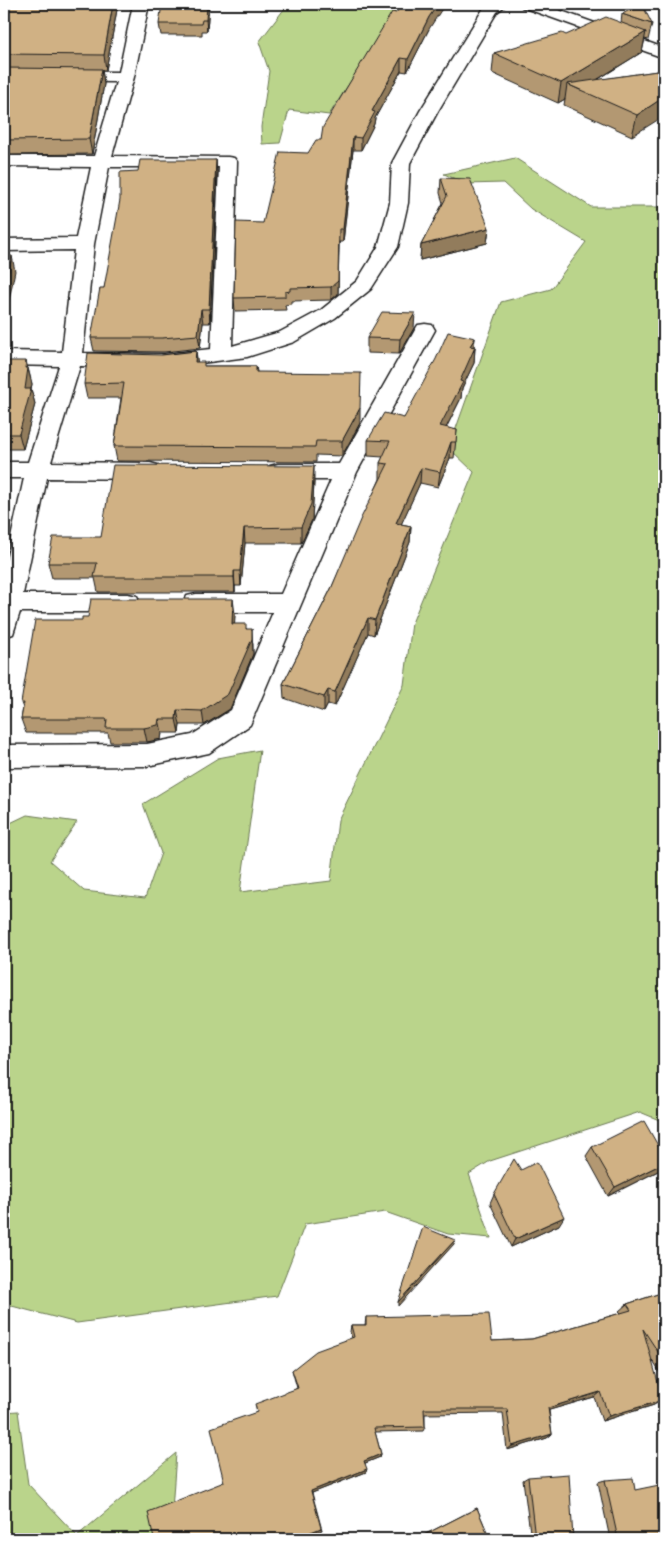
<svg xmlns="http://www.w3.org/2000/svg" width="668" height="1543" font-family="'Comic Neue',sans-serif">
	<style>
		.green { fill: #bad48b; stroke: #6b7854 }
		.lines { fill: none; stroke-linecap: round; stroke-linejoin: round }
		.minor-casing { stroke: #1c1c1c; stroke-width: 3 }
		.minor { fill: #fff; fill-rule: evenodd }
		.wall { fill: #b39872; stroke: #1c1c1c }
		.shaded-wall { fill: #927c5c; stroke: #1c1c1c }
		.building { fill: #d0b184; stroke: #1c1c1c }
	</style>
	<rect width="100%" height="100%" fill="#fff"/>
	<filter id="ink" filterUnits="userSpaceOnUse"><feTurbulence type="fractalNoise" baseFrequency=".02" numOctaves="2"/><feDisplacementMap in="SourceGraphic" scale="10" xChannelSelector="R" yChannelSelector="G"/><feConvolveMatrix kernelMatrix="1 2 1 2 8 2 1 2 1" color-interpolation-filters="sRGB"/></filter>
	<g filter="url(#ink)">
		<path class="green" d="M288 4H400L329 115 289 110 280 143 262 144 261 127 269 71 259 42Z
			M515 158 591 207H664V1122L640 1112 490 1161 469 1174 491 1238 448 1234 385 1212 305 1224 277 1296 77 1323 4 1304V826L27 815 77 822 50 861 84 891 145 898 161 853 143 804 218 758 260 750 240 892 331 881 338 820 404 685 412 623 474 472 449 448 501 302 551 289 586 242 531 209 503 183 467 184 444 174Z
			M18 1411 28 1484 77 1536 176 1453 170 1539H4V1412Z"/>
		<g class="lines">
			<g class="minor-casing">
				<path id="minor" d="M133 4H149L134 77 112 156 228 157 234 158 237 162 232 346 280 332 321 310 357 281 378 247 390 203 392 163 420 111 485 6 507 4 497 12 438 111 410 163 408 203 398 247 371 289 335 318 294 342 247 357 164 368 80 366 51 462 150 463 158 465 161 471 158 477 150 479 47 478 23 594H128L137 596 140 603 137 610 128 612H20L13 634 4 637V570L24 478H4V462H28L59 366 4 365V351L62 352 74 250 4 251V239L76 238 91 167 4 166V156H94L116 82 4 81V71L119 72ZM109 167H219L211 349 164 354 83 353 94 244Z
					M520 4H542L664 48V58L522 7Z
					M425 324 432 325 435 330 357 472 250 725 209 753 147 766 4 767V745L147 744 192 735 231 710 273 612H196L187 610 184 603 187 596 196 594H281L331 480H278L270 478 267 472 270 466 278 464H339L415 330 418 325Z"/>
			</g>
			<use href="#minor" class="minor"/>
		</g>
		<path class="wall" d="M9 4H118L106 70H102L104 84 92 154 4 155V7Z
			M209 4 207 31H202V35H161L159 24Z
			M396 13 429 29 407 72 401 71 375 118 374 124 361 150H353L343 242H339L338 294 331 300 291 301V304L285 305 286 310 235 311 234 298 263 223 308 153 321 140Z
			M622 14 652 24 648 40 645 39 642 52 597 80 664 70 632 136 564 105 565 99 558 103 492 73 494 53 621 23Z
			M216 160 217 173 210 323H203L200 348 164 352 94 351 91 338 104 288 138 171Z
			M441 178 489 228 487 243 420 260 421 245 443 203 440 193Z
			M414 328 399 354 367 353V338Z
			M475 338 474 347H475L474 363 462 388 461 398 446 428 457 430 454 458H450L438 487 420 483 401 524 411 526 410 542 374 635 368 633 335 706 328 704 324 712 284 698 283 684 331 589 380 479V463L383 457 368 456V440L404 418Z
			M196 351 197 362 204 366H256L257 372 360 423 342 456 316 455V462L117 461 114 446 121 398H87L84 384 162 355Z
			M4 361 28 368 32 384 31 389 35 404 23 449H4Z
			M314 482 312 520 301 543H245L241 586H235V592H98L95 578H52L48 563 101 537Z
			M235 614 234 624 247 629 253 644V654L230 709 204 725H180L179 733H162L161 739 147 742H110L108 733H26L21 719 23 708 21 703 82 620Z
			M592 1147 664 1156V1165L660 1170 608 1196 586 1156Z
			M521 1170 559 1225 511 1247 490 1203 494 1194Z
			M664 1292V1379L652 1360 654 1405 602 1421 594 1397 549 1410 552 1434 547 1438 507 1450 503 1413 425 1414V1427L423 1431 375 1432 381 1454 380 1457 365 1463 366 1472 312 1493 322 1530 224 1482 257 1412 297 1388 292 1370 352 1338 350 1332 351 1325H365L366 1317 492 1341 532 1339 621 1313 619 1311 627 1304Z
			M528 1477 573 1539H531L523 1480Z
			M605 1480 635 1490 664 1539H610L598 1482Z
			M477 1508 490 1539H423L422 1536Z"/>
		<path class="shaded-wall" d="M113 4H118L106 70 104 55Z
			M207 4H209L207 31 206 20Z
			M438 4H445L429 29 407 72 408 59 429 17Z
			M646 32 642 52 580 90 567 84 565 99 558 103 561 83Z
			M401 58V71L375 118 374 124 361 150V138L372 111Z
			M102 69 104 84 92 154 89 139Z
			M664 97V116L632 136 637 115Z
			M353 137V150L343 242V229Z
			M4 160 6 168 4 173Z
			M216 160 217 173 210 323 209 309Z
			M489 228 487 243 420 260 421 245Z
			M339 242 338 294 331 300V287Z
			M12 256 15 271 4 324V293Z
			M201 309 203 323 200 348 198 335Z
			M415 313 414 328 399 354 400 339Z
			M475 338 473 352 475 347 474 363 462 388 461 398 439 442 440 426 460 381 470 346Z
			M196 351 198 365 195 362Z
			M26 361 32 384 31 389 35 404 23 449 19 434Z
			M360 408V423L342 456V441Z
			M451 442 450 458 438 487 440 472Z
			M314 466V482L312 520 301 543V527Z
			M421 468 420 483 395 538 396 523Z
			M4 501 6 509 4 522Z
			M411 526 410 542 374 635 375 620Z
			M244 528 245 543 241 586 240 571Z
			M234 571 235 586V592L234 577Z
			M233 599 235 614 234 639 232 624Z
			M368 618V633L335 706V692Z
			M252 629 253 654 230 709 204 725 202 711Z
			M328 690V704L324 712V697Z
			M177 710 180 725 179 733 176 719Z
			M159 719 162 733 161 739 147 742 144 728Z
			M664 1163V1165L660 1170 608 1196 615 1187Z
			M564 1217 559 1225 511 1247 515 1239Z
			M455 1240 454 1244 398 1306V1302Z
			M600 1392 594 1397 543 1412 548 1408Z
			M663 1400 654 1405 602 1421 609 1416Z
			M552 1434 547 1438 507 1450 512 1446Z
			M381 1454 380 1457 363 1464 364 1461Z
			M367 1469 366 1472 312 1493 311 1491Z
			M321 1528 322 1530 297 1539H293Z"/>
		<path class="building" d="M9 4H113L104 55 4 54V7Z
			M162 4H207L206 20H202L201 24H159Z
			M402 4H438L429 17 408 59 401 58 372 111 375 112 361 138 353 137 343 229H339L338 281 331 287 290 288V291L285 292V297L234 298 236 222 263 223 280 152 308 153 316 140H321L323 127 392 12 396 13Z
			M642 4 652 24 622 14Z
			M606 17 646 32 561 83 494 53 562 33 566 35Z
			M4 68 102 69 89 139 4 140Z
			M664 70V97L637 115 567 84Z
			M140 160H216L209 309H201L198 335 162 338H91L100 288H104L120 200V172L138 171Z
			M441 178 470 179 489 228 421 245 447 196Z
			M4 256H12L4 293Z
			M382 312 415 313 400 339 367 338Z
			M448 332 475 338 470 346 475 347 460 381 463 382 440 426 457 430 456 442H451L440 472 421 468 396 523 411 526 375 620 368 618 335 692 328 690 324 697 283 684 331 589 361 518 388 464 380 463 390 441 368 440 384 413 404 418 436 359Z
			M196 351 195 362H204V366H256V372L361 373 360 408 342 441H316L315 447 114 446 124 383 84 384 88 353 162 355Z
			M4 361H26L25 368H28L25 389H31L19 434H4Z
			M113 465 314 466 311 504 301 527 244 528 240 571H234V577H94L97 563H48L53 537H101Z
			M91 599H233L232 624H246V629H252V639L228 694 202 711 177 710 176 719H159L158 725 144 728H106L107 719H21L24 703H21L35 620H82V617H88Z
			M644 1121 664 1156V1163L615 1187 592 1147Z
			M514 1159 521 1170 537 1162 564 1217 515 1239 494 1194Z
			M423 1227 455 1240 398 1302Z
			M664 1292V1361L643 1329 663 1400 609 1416 600 1392 548 1408 552 1434 512 1446 507 1409H424L425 1427 374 1428 381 1454 364 1461 367 1469 311 1491 321 1528 293 1539H154L148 1512 224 1482 211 1428 257 1412 255 1404 298 1388 292 1370 316 1351 354 1337 351 1325H366V1317L489 1314 492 1341 532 1339 631 1310 627 1304Z
			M569 1474 573 1539H535L528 1477Z
			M633 1478 635 1490 664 1484V1539H618L605 1480Z
			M477 1508 490 1539H426L424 1535Z"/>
	</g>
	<rect width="668" height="1543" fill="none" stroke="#fff" stroke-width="20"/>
	<rect x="10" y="10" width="648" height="1523" fill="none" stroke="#1c1c1c" stroke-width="2" filter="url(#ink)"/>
</svg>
